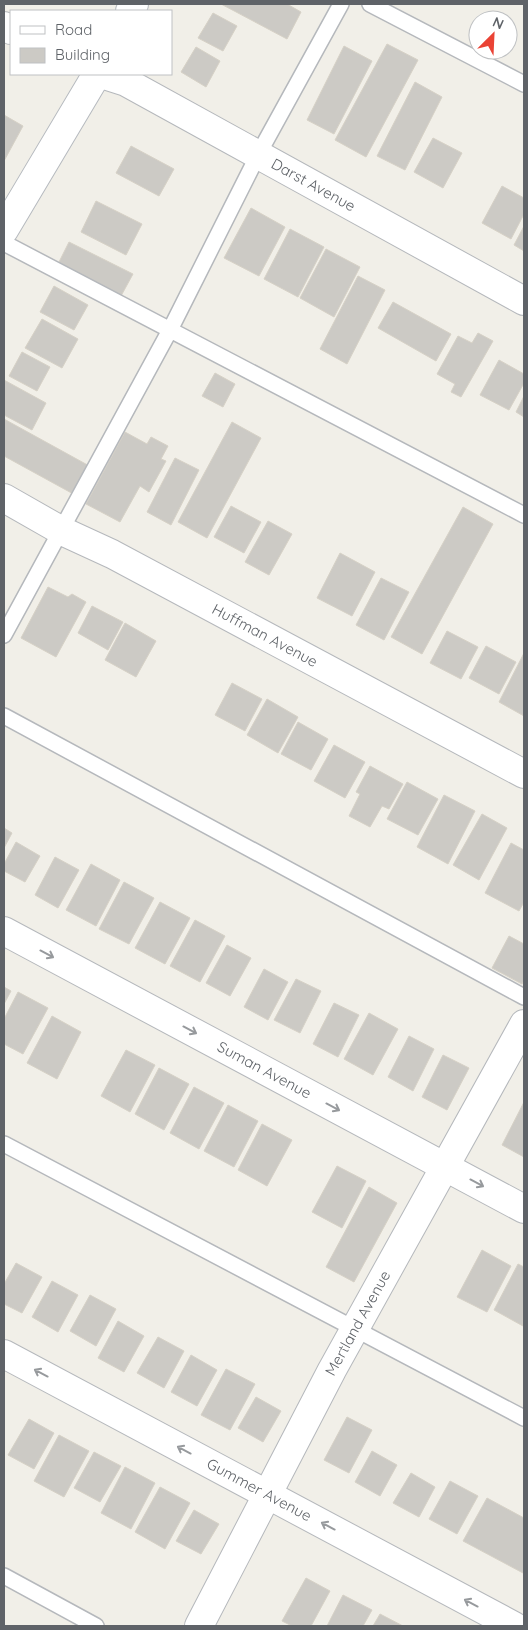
<svg xmlns="http://www.w3.org/2000/svg" width="528" height="1630" font-family="Quicksand,sans-serif">
	<style>
		.building { fill: #cccac5; stroke: #d6d1c6 }
		.lines { fill: none; stroke-linecap: round; stroke-linejoin: round }
		.lane-casing { stroke: #b5b8bc; stroke-width: 18 }
		.street-casing { stroke: #b5b8bc; stroke-width: 30 }
		.secondary-casing { stroke: #b6babf; stroke-width: 30 }
		.lane { stroke: #fff; stroke-width: 15 }
		.street { stroke: #fff; stroke-width: 28 }
		.secondary { stroke: #fff; stroke-width: 28 }
		.oneway { stroke: #979a9d }
		.labels { text-anchor: middle; stroke-width: 4.5; stroke-linejoin: round; paint-order: stroke }
		.street-label { font-size: 15px; fill: #5f6368; stroke: #fff }
	</style>
	<rect width="100%" height="100%" fill="#f1efe8"/>
	<path class="building" d="M221 4H287L301 12 287 39Z
		M213 13 237 26 223 51 198 38Z
		M387 44 418 60 366 157 335 140Z
		M344 46 372 61 334 134 307 120Z
		M196 47 220 61 206 87 181 72Z
		M415 82 442 97 405 170 377 156Z
		M4 115 23 126 4 161Z
		M433 138 462 153 443 188 414 172Z
		M131 146 174 169 159 196 116 173Z
		M502 186 524 198V214L511 239 482 223Z
		M96 201 142 224 126 255 81 232Z
		M251 208 285 227 259 276 224 258Z
		M524 226V251L514 245Z
		M290 229 324 247 298 297 264 279Z
		M69 242 133 274 121 296 58 264Z
		M326 249 360 267 334 317 300 298Z
		M358 276 385 290 347 364 320 349Z
		M54 286 88 305 74 330 40 312Z
		M393 302 451 334 436 361 378 328Z
		M42 319 78 339 62 368 25 348Z
		M478 333 493 341 461 397 451 392 455 384 437 374 458 336 472 343Z
		M22 352 50 367 37 391 9 376Z
		M499 360 524 374V383L509 410 480 395Z
		M215 373 235 384 223 407 202 396Z
		M4 380 46 403 32 430 4 415Z
		M524 396V417L516 412Z
		M4 419 93 468 77 496 4 456Z
		M232 422 261 438 207 538 178 522Z
		M125 432 147 444 151 437 168 446 161 459 166 461 149 492 140 486 120 522 86 504Z
		M175 458 199 470 171 525 147 512Z
		M231 506 261 522 244 553 214 537Z
		M463 507 493 524 422 654 391 637Z
		M268 521 292 534 269 575 245 562Z
		M340 553 375 572 352 616 317 598Z
		M381 578 409 592 384 640 356 625Z
		M48 587 68 597 72 594 86 602 56 657 21 638Z
		M92 606 123 622 108 650 78 633Z
		M125 623 156 641 136 677 105 660Z
		M447 631 478 647 461 679 430 663Z
		M486 646 516 662 499 694 469 678Z
		M524 653V716L499 702Z
		M232 683 262 699 245 731 215 715Z
		M267 699 298 717 278 753 247 735Z
		M298 722 328 739 311 770 281 754Z
		M334 745 365 762 345 798 314 781Z
		M370 766 403 784 389 809 382 806 370 827 349 816 360 794 356 792Z
		M407 782 438 799 418 835 387 819Z
		M444 795 475 811 448 864 417 847Z
		M482 814 507 828 479 880 453 865Z
		M4 828 12 833 4 848Z
		M16 842 40 856 25 882 4 871V864Z
		M511 843 524 850V902L519 911 485 893Z
		M55 857 79 870 58 908 35 895Z
		M91 864 120 880 96 926 66 910Z
		M124 882 154 898 129 944 99 929Z
		M160 902 190 918 165 964 135 948Z
		M195 920 225 936 200 982 170 966Z
		M509 936 524 944V980L522 984 492 968Z
		M227 945 251 958 230 996 206 983Z
		M264 969 288 982 268 1020 244 1007Z
		M296 979 321 991 300 1033 274 1020Z
		M4 987 11 991 4 1004Z
		M18 992 48 1008 23 1054 4 1044V1019Z
		M334 1003 359 1015 338 1057 313 1044Z
		M369 1013 398 1029 373 1075 344 1059Z
		M52 1016 81 1032 57 1079 27 1063Z
		M409 1036 434 1049 413 1091 388 1077Z
		M126 1050 155 1065 130 1112 101 1096Z
		M443 1055 469 1068 447 1110 422 1097Z
		M159 1068 189 1084 164 1130 135 1114Z
		M194 1087 224 1103 199 1149 170 1133Z
		M524 1102V1157L502 1145Z
		M228 1105 258 1121 234 1167 204 1151Z
		M262 1124 292 1140 267 1186 238 1170Z
		M337 1166 366 1181 342 1228 312 1212Z
		M369 1187 397 1203 354 1282 326 1267Z
		M482 1250 511 1266 487 1312 457 1297Z
		M16 1263 42 1277 22 1313 4 1304V1284Z
		M518 1264 524 1267 523 1326 494 1310Z
		M52 1281 78 1295 58 1332 32 1317Z
		M90 1295 116 1309 96 1346 70 1331Z
		M118 1321 144 1336 124 1372 98 1358Z
		M158 1337 184 1351 164 1388 137 1373Z
		M191 1355 217 1370 197 1406 171 1392Z
		M226 1369 255 1384 230 1430 201 1415Z
		M256 1397 281 1411 263 1442 238 1428Z
		M347 1417 372 1430 349 1473 324 1460Z
		M29 1419 54 1433 34 1469 8 1455Z
		M59 1435 89 1451 64 1497 34 1481Z
		M372 1451 397 1465 380 1496 355 1482Z
		M94 1452 121 1466 100 1502 74 1488Z
		M125 1467 155 1483 131 1529 101 1513Z
		M411 1473 435 1487 419 1517 393 1503Z
		M450 1481 478 1496 457 1534 429 1519Z
		M160 1487 190 1503 165 1549 135 1532Z
		M487 1498 524 1518V1570L523 1573 463 1541Z
		M194 1510 219 1524 201 1554 176 1541Z
		M306 1578 330 1591 311 1626H292L282 1621Z
		M343 1595 372 1610 363 1626H327Z
		M380 1614 403 1626H373Z"/>
	<g class="lines">
		<g class="lane-casing">
			<path id="lane" d="M370 4 524 84
				M4 243 524 515
				M4 635 170 330 258 155 341 4
				M4 716 524 997
				M4 1144 524 1418
				M4 1576 96 1626"/>
		</g>
		<g class="street-casing">
			<g id="street">
				<path d="M4 26 11 30"/>
				<path id="s1" d="M101 74 126 82 524 301"/>
				<path id="s2" d="M4 498 62 531 112 554 524 774"/>
				<path id="s3" d="M4 931 524 1209"/>
				<path id="s4" d="M4 1354 514 1626"/>
				<path id="s5" d="M199 1626 332 1370 524 1024"/>
			</g>
		</g>
		<g class="secondary-casing">
			<path id="secondary" d="M130 11 134 4
				M4 230 97 74"/>
		</g>
		<use href="#lane" class="lane"/>
		<use href="#street" class="street"/>
		<use href="#secondary" class="secondary"/>
	</g>
	<defs><path id="oneway-shaft" d="M-6 0H5M1.5-3L5.5 0L1.5 3" fill="none" stroke-width="1.6" stroke-linecap="round" stroke-linejoin="round" transform="scale(1.25)"/></defs>
	<g class="oneway">
		<use href="#oneway-shaft" transform="translate(47 954) rotate(28)"/>
		<use href="#oneway-shaft" transform="translate(190 1030) rotate(28)"/>
		<use href="#oneway-shaft" transform="translate(333 1107) rotate(28)"/>
		<use href="#oneway-shaft" transform="translate(477 1183) rotate(28)"/>
		<use href="#oneway-shaft" transform="translate(41 1373) rotate(-152)"/>
		<use href="#oneway-shaft" transform="translate(184 1450) rotate(-152)"/>
		<use href="#oneway-shaft" transform="translate(328 1526) rotate(-152)"/>
		<use href="#oneway-shaft" transform="translate(471 1603) rotate(-152)"/>
	</g>
	<g class="labels">
		<g class="street-label">
			<text dy="5" stroke="none"><textPath href="#s1" startOffset="240">Darst Avenue</textPath></text>
			<text dy="5" stroke="none"><textPath href="#s2" startOffset="295">Huffman Avenue</textPath></text>
			<text dy="5" stroke="none"><textPath href="#s3" startOffset="295">Suman Avenue</textPath></text>
			<text dy="5" stroke="none"><textPath href="#s5" startOffset="342">Mertland Avenue</textPath></text>
			<text dy="5" stroke="none"><textPath href="#s4" startOffset="289">Gummer Avenue</textPath></text>
		</g>
	</g>
	<rect width="528" height="1630" fill="none" stroke="#5f6368" stroke-width="10"/>
	<rect x="10" y="10" width="162" height="65" fill="#ffffff" stroke="#bfc1c3"/>
	<rect x="20" y="26" width="25" height="8" fill="#ffffff" stroke="#bfc1c3"/>
	<text x="55" y="35" font-size="15" fill="#5f6368">Road</text>
	<rect x="20" y="48" width="25" height="15" fill="#cccac5" stroke="#bfc1c3"/>
	<text x="55" y="60" font-size="15" fill="#5f6368">Building</text>
	<g transform="translate(493 35) rotate(24)"><circle r="24" fill="#ffffff" stroke="#bfc1c3"/>
	<path d="M0-4L9 19L0 12L-9 19Z" fill="#ea4335"/>
	<text y="-8" font-size="14" font-weight="bold" text-anchor="middle" fill="#5f6368">N</text>
	</g>
</svg>
